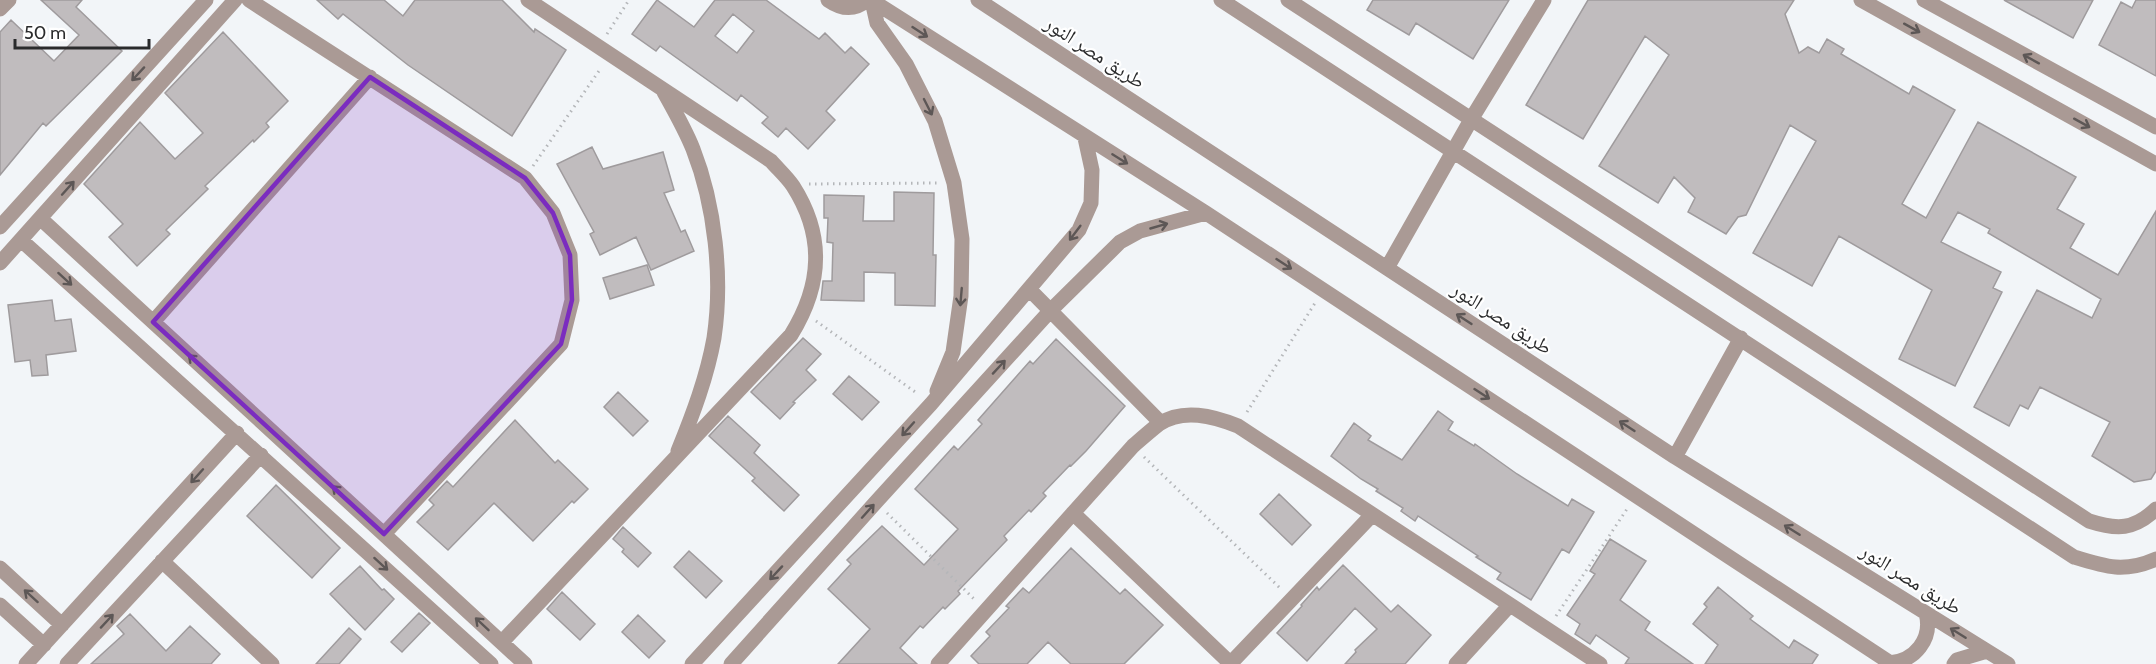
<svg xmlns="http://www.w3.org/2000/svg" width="2156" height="664" font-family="Cabin,'Noto Naskh Arabic',sans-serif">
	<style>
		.building { fill: #c0bcbe; stroke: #9f9b9d; stroke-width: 1.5; fill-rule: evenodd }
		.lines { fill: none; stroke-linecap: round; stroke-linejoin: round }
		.path { stroke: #b4b6b9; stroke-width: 3; stroke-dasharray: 1.5 4.5; stroke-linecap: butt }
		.minor { stroke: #aa9a95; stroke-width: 15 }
		.oneway { stroke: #5d5756 }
		.marked { fill: #7b2cbf; fill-opacity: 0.2; stroke: #7b2cbf; stroke-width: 4.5; stroke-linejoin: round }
		.labels { text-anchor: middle; stroke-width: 4.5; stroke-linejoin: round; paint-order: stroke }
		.street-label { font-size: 20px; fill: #2a2b2c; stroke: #fff }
	</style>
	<rect width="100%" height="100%" fill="#f2f5f8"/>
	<path class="building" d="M41 0H82L76 7 122 51 46 126 43 123 0 175V32L11 20 54 61 79 35Z
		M317 0H384L403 16 415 0H502L534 32 535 29 566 50 512 136 408 65 343 14 338 19Z
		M657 0 694 27 715 0H766L819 39 825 33 845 53 851 47 869 64 826 111 835 120 808 149 786 128 778 137 762 123 768 117 741 95 737 101 660 46 656 51 632 34ZM733 14 754 31 737 53 715 36Z
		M1373 0H1509L1473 59 1416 23 1409 35 1367 10Z
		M1588 0H1794L1785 14 1799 53 1808 47 1819 53 1827 39 1844 49 1841 54 1909 94 1913 86 1955 110 1902 204 1926 218 1978 122 2076 177 2057 209 2084 224 2070 248 2118 275 2156 211V471L2151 479 2134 482 2092 456 2110 422 2040 387 2028 409 2020 405 2009 426 1974 407 2037 290 2092 318 2101 299 1988 233 1990 229 1958 212 1941 242 2001 272 1993 288 2002 292 1955 386 1899 359 1932 290 1839 236 1812 286 1753 253 1816 141 1790 125 1746 215 1738 217 1726 234 1688 212 1695 198 1674 177 1658 203 1599 166 1669 55 1645 36 1583 139 1526 105Z
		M2004 0H2093L2073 38Z
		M2136 0H2156V76L2099 45 2121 2 2132 8Z
		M223 32 288 101 266 123 269 127 254 142 253 140 205 186 208 189 166 230 170 234 137 266 109 237 123 224 84 184 140 122 175 159 203 133 165 93Z
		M592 147 603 169 663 152 674 190 664 193 681 232 685 230 694 251 651 270 636 237 600 255 590 234 594 232 557 164Z
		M894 192 934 193 933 255H936L935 306 895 305V273L864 272V301L821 300 823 281H832L833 243 827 242 828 218H824V195L864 196 863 221H894Z
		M647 265 654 285 610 299 603 278Z
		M52 300 55 321 71 319 76 351 46 355 48 375 32 376 30 360 15 362 8 305Z
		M803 338 821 354 806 370 816 380 793 402 795 403 780 419 751 392Z
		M1056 339 1125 406 1086 451 1071 466 1070 465 1043 493 1046 496 1031 512 1029 510 1004 536 1007 540 958 591 960 594 945 609 943 607 923 628 920 626 900 648 917 664H838L870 629 828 589 851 564 847 560 882 526 924 565 958 529 915 489 954 446 958 450 982 424 978 420 1030 361 1033 364Z
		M849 376 879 402 862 420 833 394Z
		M618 392 648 421 633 436 604 407Z
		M1438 411 1453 422 1448 430 1474 446 1475 444 1517 474 1568 506 1572 499 1594 512 1569 553 1562 549 1531 600 1497 579 1501 573 1476 557 1478 556 1418 516 1415 521 1401 511 1403 508 1376 491 1378 489 1361 479 1331 456 1354 423 1371 436 1368 440 1402 460Z
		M728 416 760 445 754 453 799 495 784 511 752 481 755 478 709 436Z
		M515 420 555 463 558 460 588 489 574 503 572 501 533 541 494 503 448 550 417 522 434 505 429 500 447 481 453 487Z
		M276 485 340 548 312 578 247 516Z
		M1279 494 1311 525 1292 545 1260 514Z
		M623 527 651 553 638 567 622 552 624 549 613 539Z
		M1610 539 1646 561 1620 600 1650 622 1645 630 1693 664H1625L1629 658 1596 635 1590 644 1575 634 1580 624 1567 615 1595 574 1590 571Z
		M1071 548 1120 594 1125 589 1163 625 1124 664H1071L1048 642 1027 664H979L971 656 990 636 986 632 1009 608 1006 606 1023 588 1029 593Z
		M689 551 722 581 706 598 674 567Z
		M1343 565 1391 612 1398 605 1431 635 1405 664H1345L1356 652 1355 650 1377 629 1355 608 1307 661 1277 633 1302 606 1301 605 1317 587 1319 590Z
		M360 566 382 590 384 589 394 599 365 630 330 594Z
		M1718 587 1753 616 1750 619 1789 648 1794 640 1818 655 1812 664H1705L1718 645 1693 624 1707 607 1704 604Z
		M562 592 595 624 580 640 547 609Z
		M419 613 430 623 402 652 391 642Z
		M130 614 166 651 190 626 220 654 211 664H91L124 634 117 626Z
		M638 615 665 641 649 658 622 632Z
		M349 628 361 639 339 664H316Z"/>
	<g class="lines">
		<path class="path" d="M607 34 629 0
			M533 166 601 68
			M809 184 937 183
			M816 321 918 394
			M1247 412 1315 303
			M1144 457 1280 588
			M887 513 974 599
			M1556 616 1627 509"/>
		<path class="minor" d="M249 0 525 178 553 213 570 255 572 300 561 344 384 534
			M828 0C841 9 854 11 867 0
			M871 0 1206 213 1892 664
			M978 0 1675 457 2008 664
			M1221 0 2074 557C2106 567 2124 573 2156 559
			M1288 0 2089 521C2117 530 2134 530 2156 509
			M1861 0 2156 164
			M1924 0 2156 127
			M872 1 877 23 906 64 935 121 954 183 962 239 961 296 953 352 937 391
			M0 9 9 0
			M664 92C674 110 685 129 693 149 715 205 723 278 714 338 707 377 693 414 678 451
			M41 219 525 664
			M0 227 206 0
			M21 240 491 664
			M0 263 235 0
			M1387 268 1472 118 1544 0
			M1029 289 1161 423
			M153 322 370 77
			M1675 457 1741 338
			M1073 513 1231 664
			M162 561 272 664
			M0 568 62 625
			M0 605 44 645
			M502 642 791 335C822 285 825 236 793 186 787 177 778 169 771 161L528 0
			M1889 663C1915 661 1933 639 1926 613
			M26 664 237 433
			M67 664 261 455
			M692 664 931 404 1079 230 1091 203 1092 170 1085 138
			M731 664 876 502 1051 310 1120 242 1140 231 1206 213
			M938 664 1133 446C1141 439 1150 431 1159 424 1183 408 1213 416 1238 426L1600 664
			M1230 664 1372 515
			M1456 664 1509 606
			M1954 664 1957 660 1987 651"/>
	</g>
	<defs><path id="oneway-shaft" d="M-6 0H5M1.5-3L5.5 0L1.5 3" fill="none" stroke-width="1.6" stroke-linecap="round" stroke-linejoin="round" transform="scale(1.5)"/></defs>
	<g class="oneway">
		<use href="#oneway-shaft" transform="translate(1912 28) rotate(29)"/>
		<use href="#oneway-shaft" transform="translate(920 32) rotate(33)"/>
		<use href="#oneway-shaft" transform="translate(2031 59) rotate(-151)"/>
		<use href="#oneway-shaft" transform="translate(138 74) rotate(133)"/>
		<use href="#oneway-shaft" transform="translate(928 107) rotate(63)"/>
		<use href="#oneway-shaft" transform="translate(2082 123) rotate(29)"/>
		<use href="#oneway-shaft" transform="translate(1120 159) rotate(32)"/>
		<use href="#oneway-shaft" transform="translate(68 188) rotate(-48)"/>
		<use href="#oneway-shaft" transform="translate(1159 226) rotate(-16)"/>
		<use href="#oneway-shaft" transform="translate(1075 233) rotate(127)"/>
		<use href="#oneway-shaft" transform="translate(1284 264) rotate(33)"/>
		<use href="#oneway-shaft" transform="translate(65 279) rotate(42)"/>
		<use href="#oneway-shaft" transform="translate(961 297) rotate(95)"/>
		<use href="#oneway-shaft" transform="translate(1464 319) rotate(-147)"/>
		<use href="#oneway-shaft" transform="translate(195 361) rotate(-137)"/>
		<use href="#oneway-shaft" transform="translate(999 367) rotate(-47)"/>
		<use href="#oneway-shaft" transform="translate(1482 394) rotate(33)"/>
		<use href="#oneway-shaft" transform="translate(1627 426) rotate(-147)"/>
		<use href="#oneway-shaft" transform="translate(908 429) rotate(132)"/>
		<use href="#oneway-shaft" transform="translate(197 476) rotate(132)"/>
		<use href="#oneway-shaft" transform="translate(339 492) rotate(-137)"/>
		<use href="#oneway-shaft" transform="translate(868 511) rotate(-48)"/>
		<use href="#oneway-shaft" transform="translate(1792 530) rotate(-148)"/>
		<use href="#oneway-shaft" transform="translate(381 564) rotate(42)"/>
		<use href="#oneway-shaft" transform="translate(776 573) rotate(133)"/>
		<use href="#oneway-shaft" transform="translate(31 596) rotate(-138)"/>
		<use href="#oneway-shaft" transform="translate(107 621) rotate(-47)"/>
		<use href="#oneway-shaft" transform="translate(482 624) rotate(-137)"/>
		<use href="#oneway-shaft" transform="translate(1958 633) rotate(-148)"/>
	</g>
	<path class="marked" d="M370 77 525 178 553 213 570 255 572 300 561 344 384 534 153 322Z"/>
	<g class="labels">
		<g class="street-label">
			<text transform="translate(1095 52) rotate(33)" y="7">طريق مصر النور</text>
			<text transform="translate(1502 318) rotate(33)" y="7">طريق مصر النور</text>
			<text transform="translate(1911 579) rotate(32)" y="7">طريق مصر النور</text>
		</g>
	</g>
	<path d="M15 39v9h134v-9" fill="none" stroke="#2a2b2c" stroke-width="3"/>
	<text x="24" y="39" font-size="18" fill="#2a2b2c" stroke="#ffffff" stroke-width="4.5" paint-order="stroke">50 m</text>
</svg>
